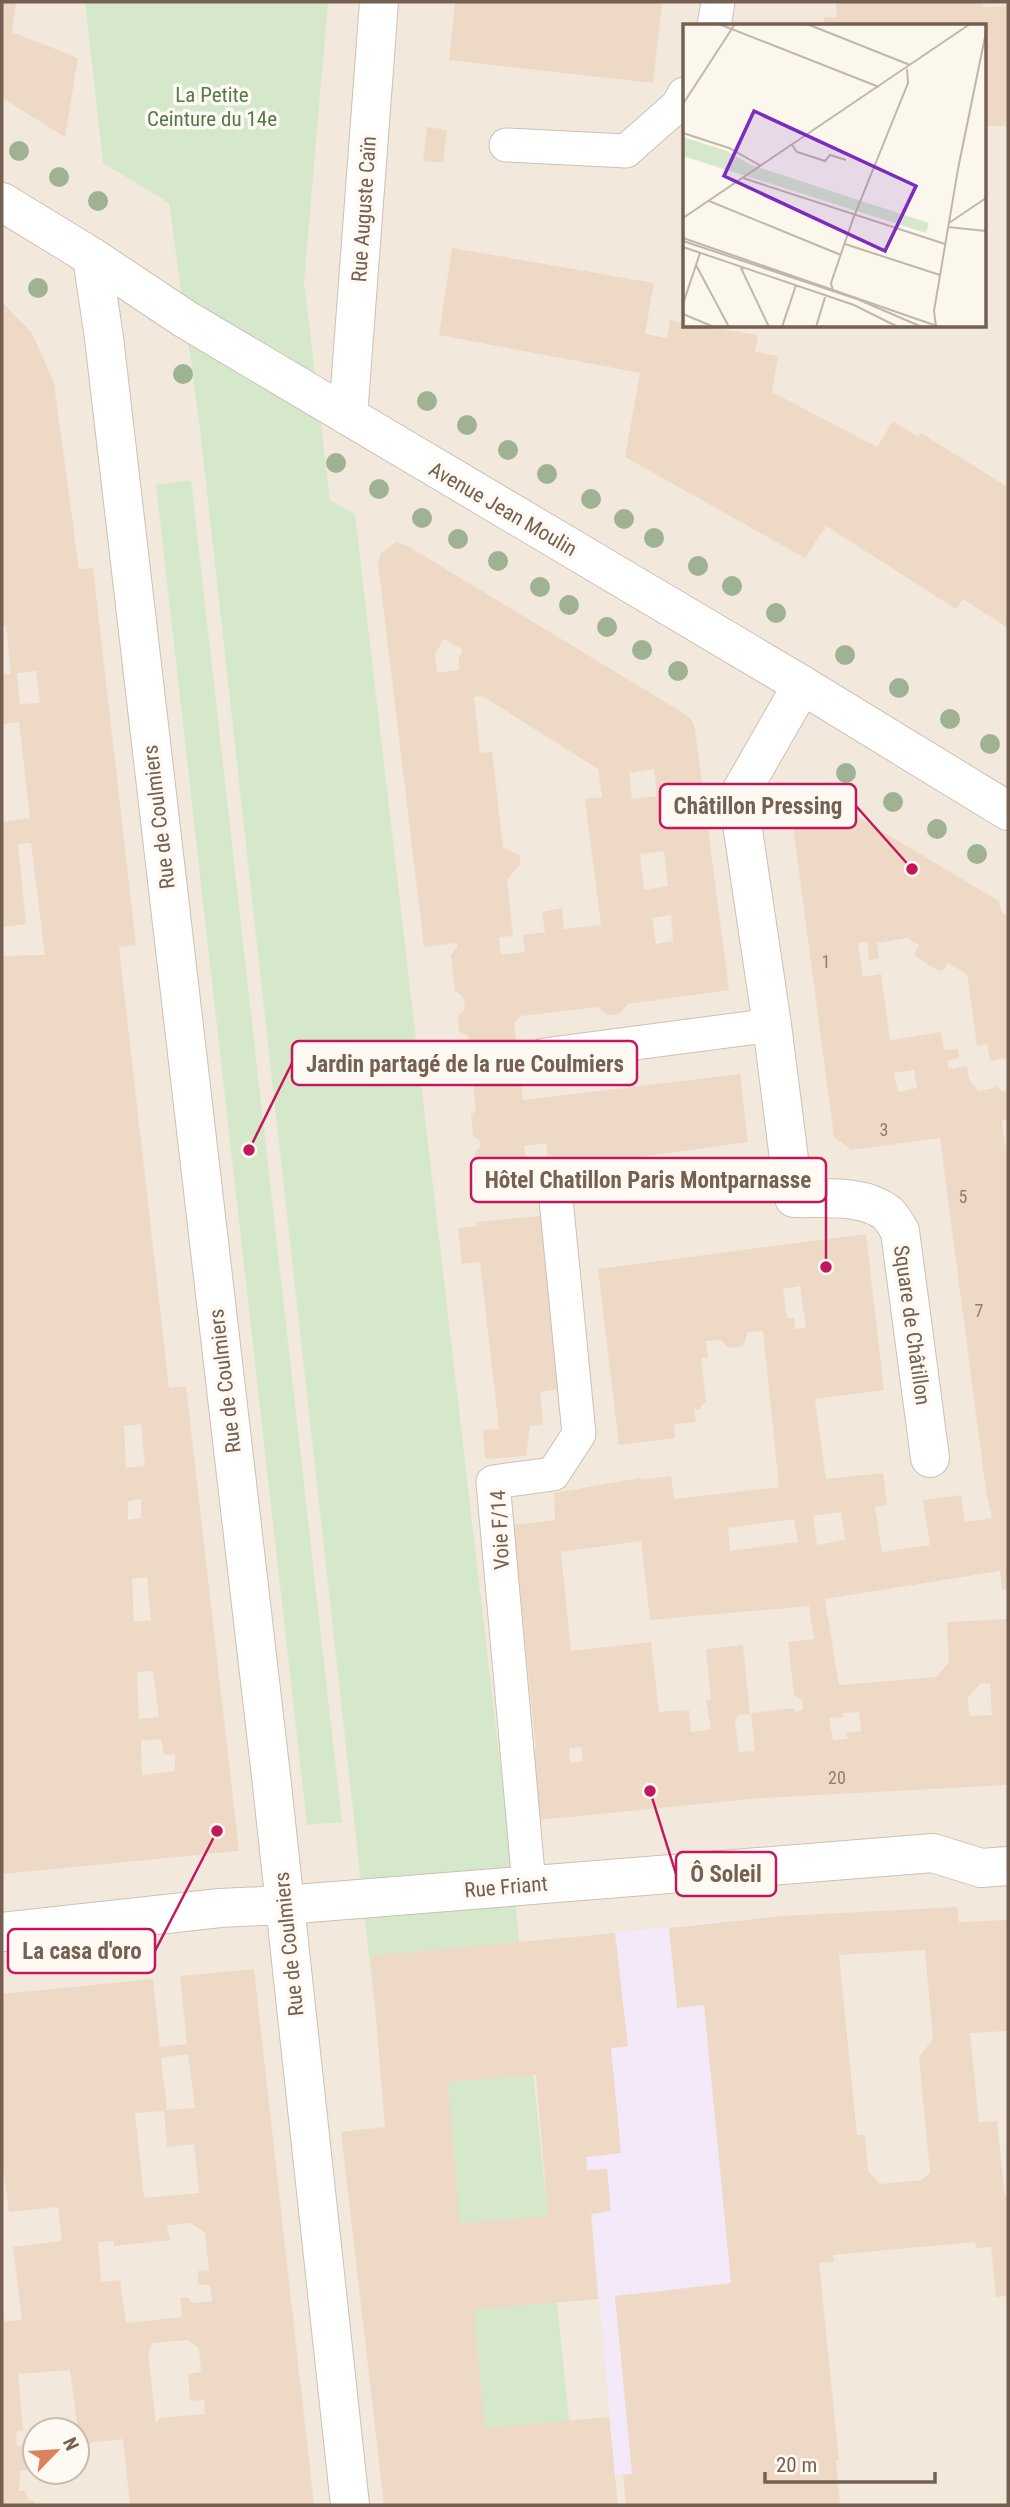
<svg xmlns="http://www.w3.org/2000/svg" width="1010" height="2507" font-family="'Roboto Condensed',sans-serif">
	<style>
		.residential { fill: #f2e9dc; fill-rule: evenodd }
		.education { fill: #f4e9f8 }
		.green { fill: #d5e8cc }
		.building { fill: #eed9c7; fill-rule: evenodd }
		.lines { fill: none; stroke-linecap: round; stroke-linejoin: round }
		.lane-casing { stroke: #cdc0b3; stroke-width: 35 }
		.street-casing { stroke: #cdc0b3; stroke-width: 40 }
		.secondary-casing { stroke: #cfc1b1; stroke-width: 40 }
		.lane { stroke: #fff; stroke-width: 33 }
		.street { stroke: #fff; stroke-width: 38 }
		.secondary { stroke: #fff; stroke-width: 38 }
		.tree { fill: #9fb293 }
		.labels { text-anchor: middle; stroke-width: 7; stroke-linejoin: round; paint-order: stroke }
		.number-label { font-size: 18px; fill: #937e6e }
		.park-label { font-size: 21px; fill: #54794a; stroke: #fefaf3 }
		.street-label { font-size: 21px; fill: #756051; stroke: #fefaf3 }
		.inset-road { fill: none; stroke: #c1b6aa; stroke-width: 2 }
		.view { fill: #7b2cbf; fill-opacity: 0.15; stroke: #7b2cbf; stroke-width: 3.5 }
		.inset-edge { fill: none; stroke: #756051; stroke-width: 3.5 }
		.leader { fill: none; stroke: #c2185b; stroke-width: 2.5 }
		.callout-dot { fill: #c2185b; stroke: #fefaf3; stroke-width: 2.5 }
		.callout { fill: #fefaf3; stroke: #c2185b; stroke-width: 2.5 }
		.callout-label { font-size: 23px; text-anchor: middle; font-weight: bold; fill: #756051 }
	</style>
	<rect width="100%" height="100%" fill="#fbf7ed"/>
	<path class="residential" d="M2 2H1008V2505H2ZM684 26H984V326H684ZM35 2430H77V2472H35Z"/>
	<path class="education" d="M782 1916 838 2457 615 2475 567 1937Z"/>
	<path class="green" d="M85 2H328L304 282 330 500 355 514 507 1823 578 2505H430L199 421 169 203 103 163Z
		M191 480 342 1822 307 1825 156 485Z"/>
	<path class="building" d="M2 2H16L12 32 78 58 65 137 2 98Z
		M455 2H662L653 83 449 60Z
		M836 2H983V7L1008 6V126H984V26H824V17H837Z
		M427 127 447 130 443 163 423 161Z
		M452 248 654 283 645 334 667 338 670 320 684 323V326H702L758 335 755 352 778 356 772 392 877 447 893 421 918 437 921 433 1008 487V628L963 599 956 609 826 526 805 558 625 457 640 373 439 335Z
		M2 302 32 333 54 383 79 569 93 568 136 945 119 947 169 1388 186 1386 239 1851 2 1874V956L45 955 31 843 18 844 26 924 2 927V822L30 818 19 722 2 724V675L11 674 6 625 2 626ZM36 671 40 703 20 704 17 673ZM141 1424 145 1466 126 1468 124 1426ZM141 1499V1518L128 1520V1501ZM147 1577 151 1620 134 1622 132 1579ZM153 1671 159 1717 139 1719 137 1672ZM161 1739 164 1755 175 1754V1771L142 1775 141 1741Z
		M396 542 406 545 685 714 692 720 695 729 729 990 628 1004 619 1014 607 1015 597 1007 521 1016 514 1023 523 1100 740 1074 748 1142 560 1168 549 1167 546 1143 524 1146 528 1175 484 1180 477 1172 475 1152 481 1146 479 1140 473 1136 471 1116 476 1109 468 1036 459 1031 458 1016 465 1009 463 997 455 991 451 955 457 948V943L424 947 378 563 381 553ZM444 639 463 650 459 657V670L437 673 435 654ZM482 696 598 769 602 797 585 799 601 925 564 929 562 908 542 912 545 932 523 935 525 952 501 955 499 937 513 936 507 879 520 865V856L503 847 492 751 480 753 474 697ZM654 769 657 796 632 799 629 773ZM664 851 668 886 644 890 640 854ZM671 915 673 941 656 944 652 918Z
		M806 786 999 901 1002 912 1008 916V1058L990 1061 987 1044 977 1046 967 974 948 963 945 969 939 971 916 957 915 953 919 945 907 938 877 943 879 958 869 960 867 941 858 943 863 977 881 974 890 1040 941 1032 944 1050 958 1049 959 1058 947 1061 949 1069 967 1066 969 1079 978 1091 994 1088V1086L1008 1094V1120L1002 1121 1008 1166V1589L1002 1590 1000 1571 825 1599 839 1685 936 1677 949 1662 947 1622 1007 1619 1008 1785 761 1798 538 1820 531 1750 536 1749 513 1525 555 1520 554 1493 640 1478V1480L671 1476 674 1499 779 1487 763 1331 748 1332 743 1346 728 1348 721 1340 706 1341 708 1357 701 1358 706 1401 699 1409H694L696 1422 674 1424 675 1438 619 1445 598 1269 866 1234 884 1390 815 1399 826 1479 883 1473 887 1505 875 1507 882 1552 930 1545 923 1500 961 1495 965 1522 992 1518 986 1491 940 1138 851 1150 834 1137 789 796ZM914 1070 917 1088 898 1092 894 1073ZM800 1286 806 1328 795 1329 794 1318H787L783 1289ZM841 1512 845 1540 817 1545 813 1516ZM794 1519 798 1542 730 1551 728 1528ZM641 1541 650 1620 809 1606 814 1639 788 1642 794 1695 800 1700 802 1699 803 1710 795 1712 793 1708 751 1713 755 1751 739 1752 735 1721 739 1715 750 1714 743 1645 706 1649 711 1700 706 1701 711 1729 691 1732 689 1710 659 1712 651 1642 571 1651 561 1552ZM990 1683 992 1715 969 1716 968 1697 980 1684ZM859 1712 861 1731 846 1733 848 1739 833 1740 829 1718 844 1717 843 1713ZM581 1747 583 1761 570 1763 569 1748Z
		M541 1216 559 1389 540 1392 543 1424 530 1426 526 1456 485 1459 483 1430 499 1429 480 1262 462 1264 458 1228 477 1226 476 1222Z
		M957 1907 959 1922 1008 1920V2031L970 2033 979 2122 997 2121 1005 2196H1008V2296L996 2297 991 2247 976 2248 975 2242 833 2255 834 2262 819 2263 839 2460H836L840 2505H626L623 2475 632 2474 615 2296 731 2283 704 2005 677 2008 669 1928 782 1916ZM925 1950 933 2039 919 2057 930 2172 922 2180 880 2184 868 2171 865 2135H857L839 1955Z
		M615 1933 628 2046 611 2048 621 2153 586 2157 587 2170 607 2169 611 2211 591 2214 598 2299 474 2310 484 2428 609 2417 618 2505H384L341 2132 385 2127 371 1956ZM536 2075 548 2216 460 2223 448 2082Z
		M254 1969 314 2505H130L123 2439 80 2444 70 2370 18 2374 23 2430 16 2432 17 2446 35 2444V2469L20 2471 19 2491H26L28 2500 34 2501 36 2505H2V2311L5 2321 22 2320 13 2247 62 2241 58 2207 9 2212 2 2158V1994L153 1979 160 2047 187 2044 180 1976ZM188 2054 195 2108 167 2110 161 2058ZM164 2111 167 2147 194 2144 199 2193 144 2198 135 2113ZM191 2223 205 2233 209 2270 198 2271V2285H210L212 2301 192 2303 187 2297 180 2298 182 2317 126 2323 120 2280 101 2282 98 2242 114 2241V2246L170 2240 167 2225ZM188 2340 199 2349 201 2372 188 2374 190 2401 204 2400 205 2414 160 2418 156 2423 148 2353 153 2343Z"/>
	<g class="lines">
		<g class="lane-casing">
			<path id="lane" d="M714 26 718 2
				M506 145 626 151 678 105 684 94
				M544 1055 772 1025
				M529 1885 493 1482 553 1474 579 1434 555 1189"/>
		</g>
		<g class="street-casing">
			<path id="street" d="M92 257 104 338 271 1776 350 2505
				M348 416 379 2
				M802 685 738 797 772 1025 794 1198C823 1199 863 1194 887 1213 892 1217 896 1225 900 1231L930 1458
				M2 1932 220 1908 284 1905 933 1853 981 1868 1008 1866"/>
		</g>
		<g class="secondary-casing">
			<path id="secondary" d="M2 202 92 257 185 319 802 685 1008 811"/>
		</g>
		<use href="#lane" class="lane"/>
		<use href="#street" class="street"/>
		<use href="#secondary" class="secondary"/>
	</g>
	<g class="tree">
		<circle cx="19" cy="151" r="10"/>
		<circle cx="59" cy="177" r="10"/>
		<circle cx="98" cy="201" r="10"/>
		<circle cx="38" cy="288" r="10"/>
		<circle cx="183" cy="374" r="10"/>
		<circle cx="427" cy="401" r="10"/>
		<circle cx="467" cy="425" r="10"/>
		<circle cx="508" cy="450" r="10"/>
		<circle cx="336" cy="463" r="10"/>
		<circle cx="547" cy="474" r="10"/>
		<circle cx="379" cy="489" r="10"/>
		<circle cx="591" cy="499" r="10"/>
		<circle cx="422" cy="518" r="10"/>
		<circle cx="624" cy="519" r="10"/>
		<circle cx="654" cy="538" r="10"/>
		<circle cx="458" cy="539" r="10"/>
		<circle cx="498" cy="561" r="10"/>
		<circle cx="698" cy="566" r="10"/>
		<circle cx="732" cy="586" r="10"/>
		<circle cx="540" cy="587" r="10"/>
		<circle cx="569" cy="605" r="10"/>
		<circle cx="776" cy="613" r="10"/>
		<circle cx="607" cy="627" r="10"/>
		<circle cx="642" cy="650" r="10"/>
		<circle cx="845" cy="655" r="10"/>
		<circle cx="678" cy="671" r="10"/>
		<circle cx="899" cy="688" r="10"/>
		<circle cx="950" cy="719" r="10"/>
		<circle cx="990" cy="744" r="10"/>
		<circle cx="846" cy="773" r="10"/>
		<circle cx="893" cy="802" r="10"/>
		<circle cx="937" cy="829" r="10"/>
		<circle cx="977" cy="854" r="10"/>
	</g>
	<g class="labels">
		<g class="number-label">
			<text x="826" y="968">1</text>
			<text x="884" y="1136">3</text>
			<text x="963" y="1203">5</text>
			<text x="979" y="1317">7</text>
			<text x="837" y="1784">20</text>
		</g>
		<g class="park-label">
			<text x="212" y="102">La Petite<tspan x="212" dy="24">Ceinture du 14e</tspan></text>
		</g>
		<g class="street-label">
			<text transform="translate(364 209) rotate(-86)" y="7">Rue Auguste Caïn</text>
			<text transform="translate(503 509) rotate(30)" y="7">Avenue Jean Moulin</text>
			<text transform="translate(159 817) rotate(-97)" y="7">Rue de Coulmiers</text>
			<text transform="translate(912 1325) rotate(82)" y="7">Square de Châtillon</text>
			<text transform="translate(225 1381) rotate(-97)" y="7">Rue de Coulmiers</text>
			<text transform="translate(500 1530) rotate(-93)" y="7">Voie F/14</text>
			<text transform="translate(506 1887) rotate(-5)" y="7">Rue Friant</text>
			<text transform="translate(289 1944) rotate(-96)" y="7">Rue de Coulmiers</text>
		</g>
	</g>
	<g transform="translate(683 24)">
		<rect width="303" height="303" fill="#fbf7ed"/>
		<path d="M0 113 44 127 68 141 246 199 243 209 0 132Z" fill="#d5e8cc"/>
		<path class="inset-road" d="M36 0 196 63M124 0 227 41M0 80 52 0M0 109 46 124 78 142M109 121 114 128 142 137 147 131 163 136M60 154 262 220M26 177 158 231M0 194 287 0M266 199 303 174M265 203 303 207M0 214 254 302M0 217 174 275 239 303M162 220 257 251M0 223 171 281 215 303M13 241 46 303M57 242 86 303M150 268 148 259 170 195 225 59 224 45M0 280 17 229M0 290 31 303M99 303 113 261M133 303 143 270M253 303 251 287 275 145 303 8"/>
		<path class="view" d="M71 87 233 162 202 227 41 152Z"/>
		<rect width="303" height="303" class="inset-edge"/>
	</g>
	<path class="leader" d="M912 869L856 806M249 1150L292 1063M826 1267L826 1180M650 1791L676 1874M217 1831L155 1951"/>
	<g class="callout-dot">
		<circle cx="912" cy="869" r="7"/>
		<circle cx="249" cy="1150" r="7"/>
		<circle cx="826" cy="1267" r="7"/>
		<circle cx="650" cy="1791" r="7"/>
		<circle cx="217" cy="1831" r="7"/>
	</g>
	<g class="callout">
		<rect x="660" y="784" width="196" height="44" rx="7"/>
		<rect x="292" y="1041" width="345" height="44" rx="7"/>
		<rect x="471" y="1158" width="355" height="44" rx="7"/>
		<rect x="676" y="1852" width="100" height="44" rx="7"/>
		<rect x="8" y="1929" width="147" height="44" rx="7"/>
	</g>
	<g class="callout-label">
		<text x="758" y="814">Châtillon Pressing</text>
		<text x="465" y="1072">Jardin partagé de la rue Coulmiers</text>
		<text x="648" y="1188">Hôtel Chatillon Paris Montparnasse</text>
		<text x="726" y="1882">Ô Soleil</text>
		<text x="82" y="1959">La casa d'oro</text>
	</g>
	<rect width="1010" height="2507" fill="none" stroke="#756051" stroke-width="7"/>
	<g transform="translate(56 2451) rotate(65)"><circle r="33" fill="#fefaf3" stroke="#c7bcb2" stroke-width="2"/>
	<path d="M0-5L12 26L0 18L-12 26Z" fill="#d8825f"/>
	<text y="-10" font-size="19" font-weight="bold" text-anchor="middle" fill="#756051">N</text>
	</g>
	<path d="M765 2472v10h170v-10" fill="none" stroke="#756051" stroke-width="3.5"/>
	<text x="776" y="2472" font-size="21" fill="#756051" stroke="#fefaf3" stroke-width="5" paint-order="stroke">20 m</text>
</svg>
